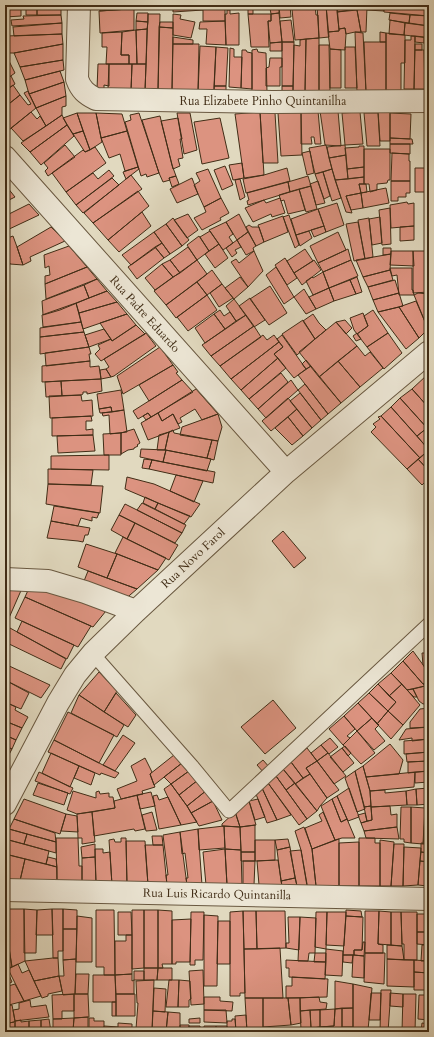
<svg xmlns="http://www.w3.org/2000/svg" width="434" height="1037" font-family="Cardo,serif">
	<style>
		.building { fill: #dc9380; stroke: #412d16 }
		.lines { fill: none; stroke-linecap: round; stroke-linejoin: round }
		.service-casing { stroke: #695840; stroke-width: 15 }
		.minor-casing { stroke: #695840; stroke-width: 24 }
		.service { stroke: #ece6d5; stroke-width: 13 }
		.minor { stroke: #ece6d5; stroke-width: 22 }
		.labels { text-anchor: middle; stroke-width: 3; stroke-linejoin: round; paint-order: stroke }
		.street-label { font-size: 12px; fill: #412d16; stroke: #ece6d5 }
	</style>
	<rect width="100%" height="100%" fill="#e1d9bf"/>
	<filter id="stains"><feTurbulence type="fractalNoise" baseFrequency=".005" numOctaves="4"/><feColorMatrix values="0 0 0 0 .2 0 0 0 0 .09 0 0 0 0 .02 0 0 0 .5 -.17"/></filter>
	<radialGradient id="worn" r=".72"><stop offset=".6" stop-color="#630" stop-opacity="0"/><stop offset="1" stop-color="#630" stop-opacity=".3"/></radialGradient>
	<path class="building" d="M5 5H21V16L5 17Z
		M26 5H37V15H26Z
		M37 5H61V15H37Z
		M100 5H129V9L100 11Z
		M129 5H136V9H129Z
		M136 5H158V9H136Z
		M173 5H205L203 6V10L173 12Z
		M205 5H225V21H203V6Z
		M248 5H264V7H253V14H248Z
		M264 5H279V13L271 14 270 8H264Z
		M279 5H290L291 17 280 18Z
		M290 5H313L290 9Z
		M315 5 316 15H318L319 38 295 40 292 9Z
		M317 5H326L329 37 319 38Z
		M326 5H337L339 31 328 32Z
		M337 5H369L370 7 337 12Z
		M369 5H383L384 11 367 10V7H370Z
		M383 5H429V16L384 12Z
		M367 7 366 32H361L357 10Z
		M129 9H134V30L100 33 99 11Z
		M227 10H230V14L239 13V45H226L225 14H227Z
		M357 10 361 32H355L346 34 345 28 339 29 337 12Z
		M137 13H148V22L136 21Z
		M279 13 282 42 270 43 268 21H271V14Z
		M390 13 410 15 409 23 389 20Z
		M148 14H160L158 90 145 91Z
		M173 14 181 15 180 19 195 22 191 38 173 35Z
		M248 14H271V21H268L269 47H251Z
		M61 15 62 23 12 26 11 20 24 19 23 16Z
		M410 15 429 16V26L409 23Z
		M291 20 294 42H282L280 21Z
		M390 20 405 23 404 35 389 34Z
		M136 21 148 22 147 29 136 30Z
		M225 21 226 45 206 44 207 29H199L200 22Z
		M160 22H173V28L159 27Z
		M62 23V34L14 36 13 27Z
		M405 23 429 26V38L404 35Z
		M159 27 173 28 172 90H158Z
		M345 28 346 34 345 50 330 49 328 32 339 31V29Z
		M147 29 146 64H137L136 30Z
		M136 30 137 64H129V55H121L122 32Z
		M122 32 121 55H129V64H106L107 47H102V33Z
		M355 32 363 33 366 92H357Z
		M380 32 386 33V42H380Z
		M386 33 405 35V63H401V92H386Z
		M62 34 63 44 14 53H7L6 36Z
		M411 36H415L414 89H404L405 40H411Z
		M415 36 424 37V43L415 42Z
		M173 37 193 40V44H173Z
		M426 37 429 38V89H425Z
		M319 38V92H305L306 39Z
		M306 39 305 92H293L294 45 300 46V40Z
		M282 42V51H270V43Z
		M282 42H294L293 86H282Z
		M364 42H386V92H366Z
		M63 44V60L20 67 14 53Z
		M173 44H199L198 90H172Z
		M415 44H422V50H415Z
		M319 45H329L330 93 319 92Z
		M200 46 216 47 214 92H198Z
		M216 47 228 48 226 86H214Z
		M345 47H355L357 88H345Z
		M230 48 234 49V57H242L241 88 229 87Z
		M257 49 258 52 266 53 267 92H252V50Z
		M330 49 341 50V88H330Z
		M242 50H246L247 52 252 53V89L241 88Z
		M415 50H424L425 89H414Z
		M270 58H282V67H280V86H266V68L269 67Z
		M63 60 64 70 25 80 20 67Z
		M9 61 15 73 5 80V64Z
		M98 64H109V86L104 85V89H97Z
		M109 64H132L131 91 108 89Z
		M132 64H146L145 91H131Z
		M60 71 64 82 29 94 25 80Z
		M11 76 15 84 5 91V80Z
		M64 82 66 96 36 108 29 94Z
		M13 85 20 95 5 107V91Z
		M214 86H226V91L214 92Z
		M282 86H293V92H282Z
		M28 91 36 108 9 130 5 125V107L20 95 28 105 31 104 24 93Z
		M66 96V106L62 107V115L46 126 36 108Z
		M301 111H318L321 144H315L314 137H311L312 144H301Z
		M320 111H338L341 146 325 145Z
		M378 111 390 112V141H380Z
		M31 112 37 119 40 116 46 126 23 141 11 128Z
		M260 112 275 113 278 163H263Z
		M260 112 264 175 244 178 235 114Z
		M301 112 302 155 281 156 278 113Z
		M360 112 363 144 345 145 342 113Z
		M77 113H96L102 142 90 150Z
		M77 113 83 131 73 134 63 118Z
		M96 113 122 114 127 131 101 138Z
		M139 113 159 173 147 177 146 174 141 176 125 122 131 120 130 115Z
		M177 113H190L197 150 184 154Z
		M364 113H378L380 146H367Z
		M390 113 411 114 410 139 390 138Z
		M62 115 67 125 30 152 21 143Z
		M160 116 172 165 176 176 169 178 170 180 163 182 159 173 142 120Z
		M178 118 182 139H180L183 158 178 159 180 166 173 169 161 121Z
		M220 118 229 158 202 164 194 122Z
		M67 125 74 136 41 165 30 152Z
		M83 131 90 150 85 152 73 134Z
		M127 131 138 167 125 171 120 154 109 158 101 138Z
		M390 138 412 139 413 144H390Z
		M390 144H410V154L390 153Z
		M65 145 75 157 48 176 45 171 48 168 44 163Z
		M326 145 332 169 315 174 309 148Z
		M345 145 346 155 329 158 327 147Z
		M359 146H364V167L347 169 345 148 359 147Z
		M95 147 106 163 66 192 52 173 83 150 85 152Z
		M364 149H390V180H388L387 183 377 184V190L370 192 369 184H364Z
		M310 151 314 173 307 175 302 153Z
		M392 153 409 154V161H410V181H391Z
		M346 155 348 179 335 180 329 158Z
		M242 163 244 178 233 180 229 165Z
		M225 166 233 185 222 190 214 170Z
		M138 167 139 169 126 179 123 172Z
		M364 167V177L348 179 347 169Z
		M287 168 290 181 246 193 243 179 264 175Z
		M415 168H429V292L413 293V251H426L427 192H415Z
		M208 169 221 198 204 207 194 185 200 181 196 173Z
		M332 169 341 198 332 201 323 172Z
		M109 170 114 176 76 205 66 192 93 173 98 179Z
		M323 172 330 196 324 199 315 174Z
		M131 175 142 189 93 223 84 213Z
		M176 176 179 184 172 187 169 178Z
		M308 176 311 186 290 192 288 182Z
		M364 177V184H359L361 193 346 196 352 213 346 212 335 180Z
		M112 178 119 185 83 213 76 205Z
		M192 178 198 194 177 203 170 189Z
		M240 179 245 197 240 200 235 180Z
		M318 181 325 203 316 205 310 184Z
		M391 181H410V193H406V197H398V201H391Z
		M288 182 290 192 248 205 247 201 249 200 247 193Z
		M359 184H366L367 192 361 193Z
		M311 186 317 209 306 212 299 189Z
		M7 187 15 197 5 202V188Z
		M386 188 389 203 363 208 361 193Z
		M299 189 305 210 288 214 284 200 281 201 279 195Z
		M138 191 149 206 108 240 93 223Z
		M361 193 363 208 351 210 346 196Z
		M221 198 229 213 220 218 221 220 202 230 194 218 206 212 204 207Z
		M280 198 285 213 272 217 271 214 253 222 245 208 264 200 266 203Z
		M407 202 408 204 414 203V226L391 228 390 205Z
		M337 203 344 225 326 232 318 209Z
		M29 204 39 215 5 231V216Z
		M390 208 391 244 382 245 379 210Z
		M318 209 324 226 296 235 291 219Z
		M142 212 151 226 119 252 108 240Z
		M188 214 198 230 187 238 174 220Z
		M239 214 248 232 237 240 226 222Z
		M289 215 299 245 295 248 283 217Z
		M283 216 288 232 264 242 258 225Z
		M380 217 382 243 372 245 369 219Z
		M173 218 189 240 182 246 166 224Z
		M369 218 373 257 365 259 358 220Z
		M226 222 233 234 229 237 233 243 223 250 209 230Z
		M358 222 365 259 354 261 346 224Z
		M166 224 182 246 170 254 154 232Z
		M249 225 252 227H259L264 242 256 246 246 227Z
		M324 226 326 232 314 237 311 230Z
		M414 226V240L400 241V227Z
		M51 227 65 241 30 257 31 261 23 265 17 247Z
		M210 231 219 244 209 251 200 237Z
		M309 231 312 238 300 246 296 235Z
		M154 232 162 243 131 265 122 255Z
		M248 232 256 246 253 248 254 251 246 255 237 240Z
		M338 232 346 250 318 263 310 246Z
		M13 236 17 247 23 265 10 264 5 251V239Z
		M199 236 209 251 197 260 187 245Z
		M237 240 241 247 235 250 237 253 232 257 226 248Z
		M162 243 170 254 164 258 155 247Z
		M219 244 228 258 215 268 205 254Z
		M69 246 87 267 45 284V276L50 275 49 266 45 268 44 255Z
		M155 247 164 258 137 279 128 267Z
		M188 247 197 260 180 273 170 260Z
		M383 248H391V254L383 255Z
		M305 249 313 261 294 273 287 261Z
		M348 249 351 260 323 272 318 263Z
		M5 251 10 264H5Z
		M254 251 263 271 248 287 231 262 236 259 239 263Z
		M391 251H413L414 266 390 265Z
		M391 254 390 270 363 277 356 260Z
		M285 258 297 278 287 285 275 265Z
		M170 260 180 273 173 277 162 264Z
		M197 260 207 274 166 305 154 291Z
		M314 260 321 270 302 285 294 273Z
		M351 260 358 276 329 288 323 272Z
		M162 264 173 277 155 290 145 278Z
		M87 267 97 279 46 299 45 284Z
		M276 267 294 297 284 304 266 275Z
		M390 268H412V290H413L414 295H399L397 275 392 276Z
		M212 270 222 284 207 295 197 282Z
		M390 270 393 280 368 287 363 277Z
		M323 272 329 288 313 295 306 281 312 277 313 278Z
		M240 277 248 287 234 299 225 288Z
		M357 277 362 292 356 294 350 280Z
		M97 279 107 291 89 298 84 285Z
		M350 280 356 294 334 301 329 288Z
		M395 280 399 293 373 300 368 287Z
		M197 282 207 295 176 318 166 305Z
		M222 284 233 298 219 307 210 293Z
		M84 285 89 298 60 310 43 315 42 301Z
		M270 286 287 313 269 325 250 299Z
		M329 288 334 301 316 309 309 297Z
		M304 289 316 309 306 314 294 297Z
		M107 291 117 302 79 313 76 303Z
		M399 293 403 306 378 312 373 300Z
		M418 293 429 294 428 329 414 295Z
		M207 295 217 310 188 331 177 317Z
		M250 298 265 320 254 327 239 306Z
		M234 299 246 315 236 321 226 306Z
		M416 301 428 329 419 338 399 307Z
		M117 302 127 314 83 329 79 313Z
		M76 303 81 322 43 327 42 315Z
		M399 307 419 338 406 349 378 312Z
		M220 310 224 316 230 312 236 321 225 329 214 314Z
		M373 310 388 333 367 347 357 334 368 326 364 316Z
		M363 313 368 326 357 334 354 330 350 318Z
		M127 314 136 325 112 341 100 323Z
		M214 314 225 329 205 343 195 328Z
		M313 314 319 323 326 330 315 339 303 321Z
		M246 315 254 326 211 356 202 345Z
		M303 320 315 339 297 355 282 334Z
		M345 320 352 328 346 334 336 322Z
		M81 322 84 332 40 337V328Z
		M336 322 357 346 319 377 299 352Z
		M136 325 145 334 101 361 95 354 100 349 98 345 111 339 112 341Z
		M254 326 261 337 220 366 211 356Z
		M104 329 111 339 89 347 85 335Z
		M84 332 89 347 40 354V337Z
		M146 333 156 346 114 376 111 377 106 369 109 367 104 359Z
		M357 333 361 339 356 341 353 336Z
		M388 333 402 353 384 369 367 347Z
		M263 335 267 340 274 335 279 342 231 379 220 366Z
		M282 335 306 369 294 378 274 354 283 347 277 339Z
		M279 342 283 347 274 354 278 358 241 390 231 379Z
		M357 346 365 356 370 352 383 368 360 387 338 361Z
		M89 347 91 354H89L90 361 46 366 45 353Z
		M160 347 173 365 123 394 117 376Z
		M278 358 286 368 249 399 241 390Z
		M306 360 311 366 306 369 302 364Z
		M90 361V367L99 366 101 379 42 382V366Z
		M338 361 360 387 341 403 319 377Z
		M173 365 178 372 176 373 182 380 149 401 139 385Z
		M311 366 341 403 328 414 298 375Z
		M106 369 111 377 101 379 100 370Z
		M281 373 288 382 258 409 249 399Z
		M427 375 429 380V383L427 384 429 386V408L412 389Z
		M101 379 102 391 87 394V392H83V394L81 395 62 396 61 381Z
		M182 380 193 392 151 417 148 413 138 419 133 411Z
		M291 380 298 390 266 418 258 409Z
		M61 381 62 396 46 397 45 382Z
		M305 384 328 414 321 420 298 390Z
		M196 389 218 414 202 420 195 409 180 418 182 422 178 424 173 414 162 421 158 413Z
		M412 389 429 408V430L400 398Z
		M121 390 124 410 112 412 111 407 99 409 97 394Z
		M300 393 321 420 312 428 290 401Z
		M81 395 82 401 92 400 93 416 50 418 49 396Z
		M288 398 297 409 271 431 262 421Z
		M400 398 427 428 417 436 391 407Z
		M111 407 112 412 100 413 99 409Z
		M391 407 429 450 420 458 381 416Z
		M297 409 312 428 303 436 288 417Z
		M124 410 127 432 110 434 109 415 103 416 102 413Z
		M148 413 151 417 146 420 143 416Z
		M158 413 162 421 173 414 180 428 148 440 141 423Z
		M218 414 222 427 218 441 180 435 182 427Z
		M91 416 92 421H86V430L93 429V435L52 436V418Z
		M381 416 420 458 407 469 371 432 376 427 373 424 380 419 378 417Z
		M288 417 303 436 292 445 275 428Z
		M427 428 429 430V450L417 436Z
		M134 429 140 443 137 445 138 446 134 448V449L128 450 121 454V433Z
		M173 430 174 433 212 440 207 458 165 450 169 432Z
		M169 432 165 450H157L159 435Z
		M121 433V455H104L103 434Z
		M93 435 95 451 58 453 57 436Z
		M212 440 218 441 214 460 207 458Z
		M141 449 166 450 163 462 140 457Z
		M166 450 211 459 207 471 163 462Z
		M429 450V471L418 459Z
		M109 455V470L51 469V456Z
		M144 459 152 460 149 469 142 468Z
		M418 459 429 471V478L422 485 407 469Z
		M152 460 215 472 213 483 149 469Z
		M48 469 93 470 91 485 48 484Z
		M176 475 203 481 194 502 170 491Z
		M127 477 154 484 200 504 191 517 125 489Z
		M48 484 103 486 100 513 46 504Z
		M145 497 158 503 155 509 143 503Z
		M142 503 186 525 182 533 137 510Z
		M158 503 190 516 184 524 155 509Z
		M125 504 137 510 182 533 175 543 119 515Z
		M54 506 99 513 97 518 92 517V521L81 518 78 526 51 521Z
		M119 515 135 523 127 539 111 530Z
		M51 521 78 526 90 528 88 535H85L83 542 78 541 47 538Z
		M135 523 178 545 169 560 127 539Z
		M283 531 306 558 294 568 272 541Z
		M123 537 166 558 158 570 115 553Z
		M86 544 117 554 107 578 78 567Z
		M117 554 158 570 137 589 107 578Z
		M88 571 137 589 123 601 82 586Z
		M5 586H23L5 627Z
		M30 586 110 606 93 627 25 597Z
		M25 597 91 626 78 647 15 618Z
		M22 621 74 645 67 659 17 632Z
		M10 628 66 659 61 669 5 642V638Z
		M413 651 429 673V679L423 684 403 661Z
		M426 651H429V670H427L423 665 422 653H426Z
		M403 661 423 684 425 686 407 690 391 673Z
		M5 664 50 685 41 698 5 680Z
		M99 672 117 691 104 712 79 695Z
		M391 673 402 684 389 696 378 684Z
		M5 680 29 693 21 709 5 702Z
		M378 684 396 702 388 711 369 693Z
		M402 684 420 705 403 725 388 711 396 702 389 696Z
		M429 685V703L423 704 419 701 413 689Z
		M413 689 417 697H414L407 690Z
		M116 693 136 715 128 727 104 712Z
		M369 693 388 711 377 724 358 703Z
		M79 695 124 725 117 737 71 713Z
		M273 700 296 728 265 754 241 727Z
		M5 702 16 707 15 710 28 717 22 728 5 721Z
		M358 703 372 718 357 731 344 716Z
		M429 708V727L410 728V722L420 709Z
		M388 711 403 725 391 739 377 724Z
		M68 712 114 735 99 763 54 740Z
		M344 716 355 729 347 736 350 738 343 745 329 729Z
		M372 718 379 725 375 729 385 741 374 750 357 731Z
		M5 721 22 728 16 740 5 735Z
		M429 727V739L412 741V738L399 740 406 729Z
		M357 731 375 753 361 764 343 745Z
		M5 735 16 740 12 749 5 746Z
		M123 735 135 743 115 771 103 765Z
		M330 738 338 747 329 754 321 745Z
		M429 739V752L404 754V741Z
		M54 740 103 765 119 773 115 778 101 773 100 775 48 752Z
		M390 744 403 760 399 774 366 777 363 766Z
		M321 745 328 753 317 761 311 753Z
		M5 746 12 749 5 762Z
		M345 746 351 753 348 756 342 748Z
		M307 748 317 761 306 768 310 774 303 778 291 762Z
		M342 748 354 763 343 772 330 757Z
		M429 752V761L407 762 406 754Z
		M51 753 79 766 70 787 42 773Z
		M328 753 346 776 334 784 317 761Z
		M174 755 182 763 154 785 150 774Z
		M145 758 152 772 150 774 155 787 142 791 143 794 121 799 117 789 137 781 131 766Z
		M263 760 270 768 264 773 257 765Z
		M317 761 339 790 327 798 306 768Z
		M429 761V771L408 773V762Z
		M291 762 303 778 295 784 283 769Z
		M182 763 189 771 171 784 164 777Z
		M79 766 95 773 91 785 74 778Z
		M363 766 370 791 371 806 364 807 355 771Z
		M283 769 295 783 286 790 276 776Z
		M189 771 198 780 179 795 171 784Z
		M355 771 365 809 357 812 345 778Z
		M429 771V782L415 783V772Z
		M39 772 73 788 70 794 35 781Z
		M415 772 414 787 370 791 366 777Z
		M310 774 327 798 320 806 317 811 295 784Z
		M276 776 307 819 299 825 268 783Z
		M198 780 207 790 187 806 179 795Z
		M38 783 68 793 64 805 33 795Z
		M268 783 291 815 277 820 262 788Z
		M295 783 317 811 307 819 286 790Z
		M171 784 187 806 197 822 181 825 164 789Z
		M262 788 277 820 267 823 256 794Z
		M349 788 359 817 348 821 337 796Z
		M429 788V804L417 805 416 789Z
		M416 789 417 805H407L406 791Z
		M207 790 213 801 191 813 187 806Z
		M385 790V793L406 791 407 805 371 807 370 791Z
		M73 791 96 798V792L99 791 100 794 109 793V797H113L115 808 77 814 67 810Z
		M151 792 155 806 140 809 137 795Z
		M137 795 145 829 135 831 134 829 94 836 92 812 115 808 114 801Z
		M157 795 159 800 168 797 181 825 159 829 153 796Z
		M337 796 347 819 341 822 332 799Z
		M24 799 66 814 60 834 14 819Z
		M258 799 265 817 255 820 249 801Z
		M332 799 341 822 347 819 355 838H342L335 840 321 806Z
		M213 801 222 820 199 826 191 813Z
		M249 801 256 825 240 827 235 811Z
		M371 806 372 820 367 821 364 807Z
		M390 806 391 815 397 814V827L364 831 361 823 372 820 371 807Z
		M401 807H411V843L404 842V839H400Z
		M411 807 425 808 423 844 411 843Z
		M425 808H429V819H425Z
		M92 812 95 842 82 844V838H78L77 814Z
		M152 812 157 830 146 831 142 815Z
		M235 812 240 827 222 826V824Z
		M323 812 335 840 312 849 305 828 322 821 319 815Z
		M365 813 367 821 361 823 358 815Z
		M66 814 77 816 78 832 61 831Z
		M14 819 55 833 56 842 9 829Z
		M425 819H429V829H424Z
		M255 825V852H241L240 827Z
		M224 826 240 827 241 850 225 849Z
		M224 826 225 848 199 850 198 829Z
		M304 827 312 849 316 886H307L301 850 295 831Z
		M397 827 399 839 366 838 364 831Z
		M9 829 27 834 24 844 5 839Z
		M198 829 202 885H187L186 878H188L185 853 182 854 180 832Z
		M424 829H429V837H424Z
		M180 832 187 885H167L166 875H168L163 835Z
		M27 834 56 842V853L24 844Z
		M152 836H162L163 845H153Z
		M424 837H429V844H423Z
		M56 838H78L79 866H82V885L57 883Z
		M121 838H126L127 885H112L109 840 114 839 115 842H121Z
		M359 838H375V843H380V886H359Z
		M5 839 49 851 46 864 5 854Z
		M288 839 290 847 277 850 275 840Z
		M339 839V886H316L312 849Z
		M255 840H275V860L255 861Z
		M380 840 394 842 391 886H380Z
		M126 841H145L148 885H127Z
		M359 842V886H339V843Z
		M421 843 429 844V853L421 852Z
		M95 844V857L82 858 81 847Z
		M394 844H404L403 886H391Z
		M145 845H163L167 885H148Z
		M290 847 295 878 281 881 277 850Z
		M404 847 421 848 418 885 403 886Z
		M95 849H103V853L110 852 112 885 96 883Z
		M225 849 227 885H206L203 852Z
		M225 849 241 850 242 885H227Z
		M301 850 307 884V886H297L290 851Z
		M241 852H255V861H241Z
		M421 852 429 853V862L420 861Z
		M5 854 25 859 19 885H5Z
		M48 857 56 859 57 867 46 864Z
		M95 857 96 883 82 885V858Z
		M25 859 57 867V883L19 885Z
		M278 860 282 886 259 885 257 861Z
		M243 861H255L254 885H243Z
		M420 861 429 862 428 886 418 885Z
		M295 878 297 886H282L281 881Z
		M5 909H24L25 961 12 967 5 921Z
		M24 909 37 910 36 953H24Z
		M52 909H63V951H58V958H53Z
		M52 909 53 935H36L37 910Z
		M63 909 77 910V929H63Z
		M96 910H114L115 975H104V967H96Z
		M132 910H144V968L132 969Z
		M144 910H158V968H144Z
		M158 910 172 911V964H162L163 968H158Z
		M346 910 361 911 362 917 346 916Z
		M243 911H256L257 949H244Z
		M243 911 245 993H240V996H230V912Z
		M256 911H285L286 948 257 949Z
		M365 911H379L378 944 383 945V953H365Z
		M379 911 391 912V945L378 944Z
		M118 912H131L132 935H118Z
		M191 912H204L203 960H195V965H190Z
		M316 912H327L326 949 315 947Z
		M327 912H346L344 946 326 945Z
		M391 912H401L402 946 391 945Z
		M401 912H417V960H404V944H402Z
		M417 914H429V932H417Z
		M204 915 218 916 217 986H204Z
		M77 916 92 918V962H76Z
		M346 916 363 917 362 950H354V955H343Z
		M288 917H300L299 950 286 948V943H289Z
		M300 917 316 918 315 953H309L308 961H298Z
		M191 919 190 962H176V964H172V920Z
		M5 921 9 944H5Z
		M218 921H230V964H217Z
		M63 929H77L76 959 63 960Z
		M417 932H429V945L417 944Z
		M126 935H132V974L115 975V941H126Z
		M363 942H365L364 956 354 955V950H362Z
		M387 945 402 946 404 960 387 959Z
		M422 945H429V961H421Z
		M280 948 283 998H245L244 949Z
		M9 949 12 967 10 968 9 963 5 964V952Z
		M326 949 343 951 342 976 325 975Z
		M315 953H326V962H314Z
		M365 953H385L384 984 364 982Z
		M343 955H353L352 963 343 962Z
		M353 955 364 956V978L352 977Z
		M53 958H58L59 976 34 981 25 961Z
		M76 959 75 994 63 995 59 976H64L63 960Z
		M387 959 414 960V987L387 986Z
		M286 960 326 962 325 979 289 977V968H286Z
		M414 960 429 961V973L414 972Z
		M18 964 22 973 29 970 41 996 24 1001 8 969Z
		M5 966 12 982 5 985Z
		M144 968H158L157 980H144Z
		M158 968H172V980H157Z
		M203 970 204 1004 191 1005 189 971Z
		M134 971H144V980H134Z
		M414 972 429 973 428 990H414Z
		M76 974H89L88 994H75Z
		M132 974V981L134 980V994H116L115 975Z
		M93 975H115L116 1002H93Z
		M59 976 62 991 48 994V996L42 998 34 981Z
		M292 977 328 979 327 997 286 998V986H292Z
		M154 980 152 1030 136 1029 138 1003H137L136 981Z
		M169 980H179L178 1007H166Z
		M179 980 190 981 191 999 189 1000V1007H178Z
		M335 981 353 984V1008L335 1009Z
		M15 984 24 1001 5 1006V987Z
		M353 984 372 988 368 1030 353 1029Z
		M154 988 166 989 165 1012 153 1011Z
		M381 990H391L388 1032H380Z
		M371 993H381L380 1020H369Z
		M390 993 403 994V1007L390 1006Z
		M74 994H88L89 1017 74 1018Z
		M74 994V1011H62V1019H53L52 995Z
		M116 994H135V1016H116Z
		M403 994H416L415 1032H402Z
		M419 995H429V1020L418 1019Z
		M204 997H220V1001L233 1002 232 1011 204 1010Z
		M319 997 320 1002 327 1003 326 1009 300 1011V998Z
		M245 998H263V1031L247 1032Z
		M263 998H288L291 1025 263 1027Z
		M288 998H300L301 1023 291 1025Z
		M30 1000 31 1007 46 1005 49 1017 15 1021 13 1010 19 1009V1003Z
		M112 1002H116V1016H112Z
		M12 1005 15 1021 14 1022 9 1023V1031H5V1006Z
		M342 1008H353V1027H342Z
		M342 1008V1030H336V1032H321L320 1027 334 1026 335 1009Z
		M335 1009 334 1026 320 1027V1010Z
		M204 1010H226L227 1023 204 1022Z
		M310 1010 311 1028 301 1029 300 1011Z
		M310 1010H320V1027L311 1028Z
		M153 1011 168 1012 166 1032H152Z
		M168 1012 180 1013V1032H166Z
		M246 1015 247 1032H236L235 1016Z
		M88 1017V1032H73L74 1018Z
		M74 1018 73 1030 53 1031V1019Z
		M89 1018H94V1021H104V1032H89Z
		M200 1018V1023H189V1019Z
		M49 1019 51 1032H41V1020Z
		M232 1019H235L236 1032H227V1021H232Z
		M21 1020V1022L29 1021V1032H15V1021Z
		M41 1020V1032H29V1021Z
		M15 1021V1030L9 1031V1023L14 1022Z
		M118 1023 132 1024V1032H118Z
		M422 1023 429 1024V1032H421Z
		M180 1025H189V1032H180Z
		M104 1026 118 1027V1032H104Z
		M189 1026H200V1032H189Z
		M204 1026H216V1032H204Z
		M216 1026H227V1029L222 1030V1032H216Z
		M320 1027 321 1032H314L313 1028Z
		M273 1030H289V1032H273Z"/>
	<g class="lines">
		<g class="service-casing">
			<path id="service" d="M93 654 192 766 229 811 429 624"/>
		</g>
		<g class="minor-casing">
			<path id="minor" d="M79 5 77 79C81 90 86 94 96 99L273 102 429 101
				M5 157 286 472
				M5 579 48 581 85 592 136 611
				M5 804 58 703 75 675 94 652 136 611 286 472 429 352
				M5 890 429 899"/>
		</g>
		<use href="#service" class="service"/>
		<use href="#minor" class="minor"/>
	</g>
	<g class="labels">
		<g class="street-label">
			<text x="263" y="105">Rua Elizabete Pinho Quintanilha</text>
			<text transform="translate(145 314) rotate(48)" y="4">Rua Padre Eduardo</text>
			<text transform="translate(193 558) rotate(-43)" y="4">Rua Novo Farol</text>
			<text transform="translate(217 894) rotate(1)" y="4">Rua Luis Ricardo Quintanilla</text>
		</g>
	</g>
	<rect width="434" height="1037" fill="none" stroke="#e1d9bf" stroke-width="20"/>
	<rect x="6" y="6" width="422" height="1025" fill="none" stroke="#412d16" stroke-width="2"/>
	<rect x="10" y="10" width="414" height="1017" fill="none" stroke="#412d16"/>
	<rect width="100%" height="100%" filter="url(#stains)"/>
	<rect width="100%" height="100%" fill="url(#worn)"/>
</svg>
